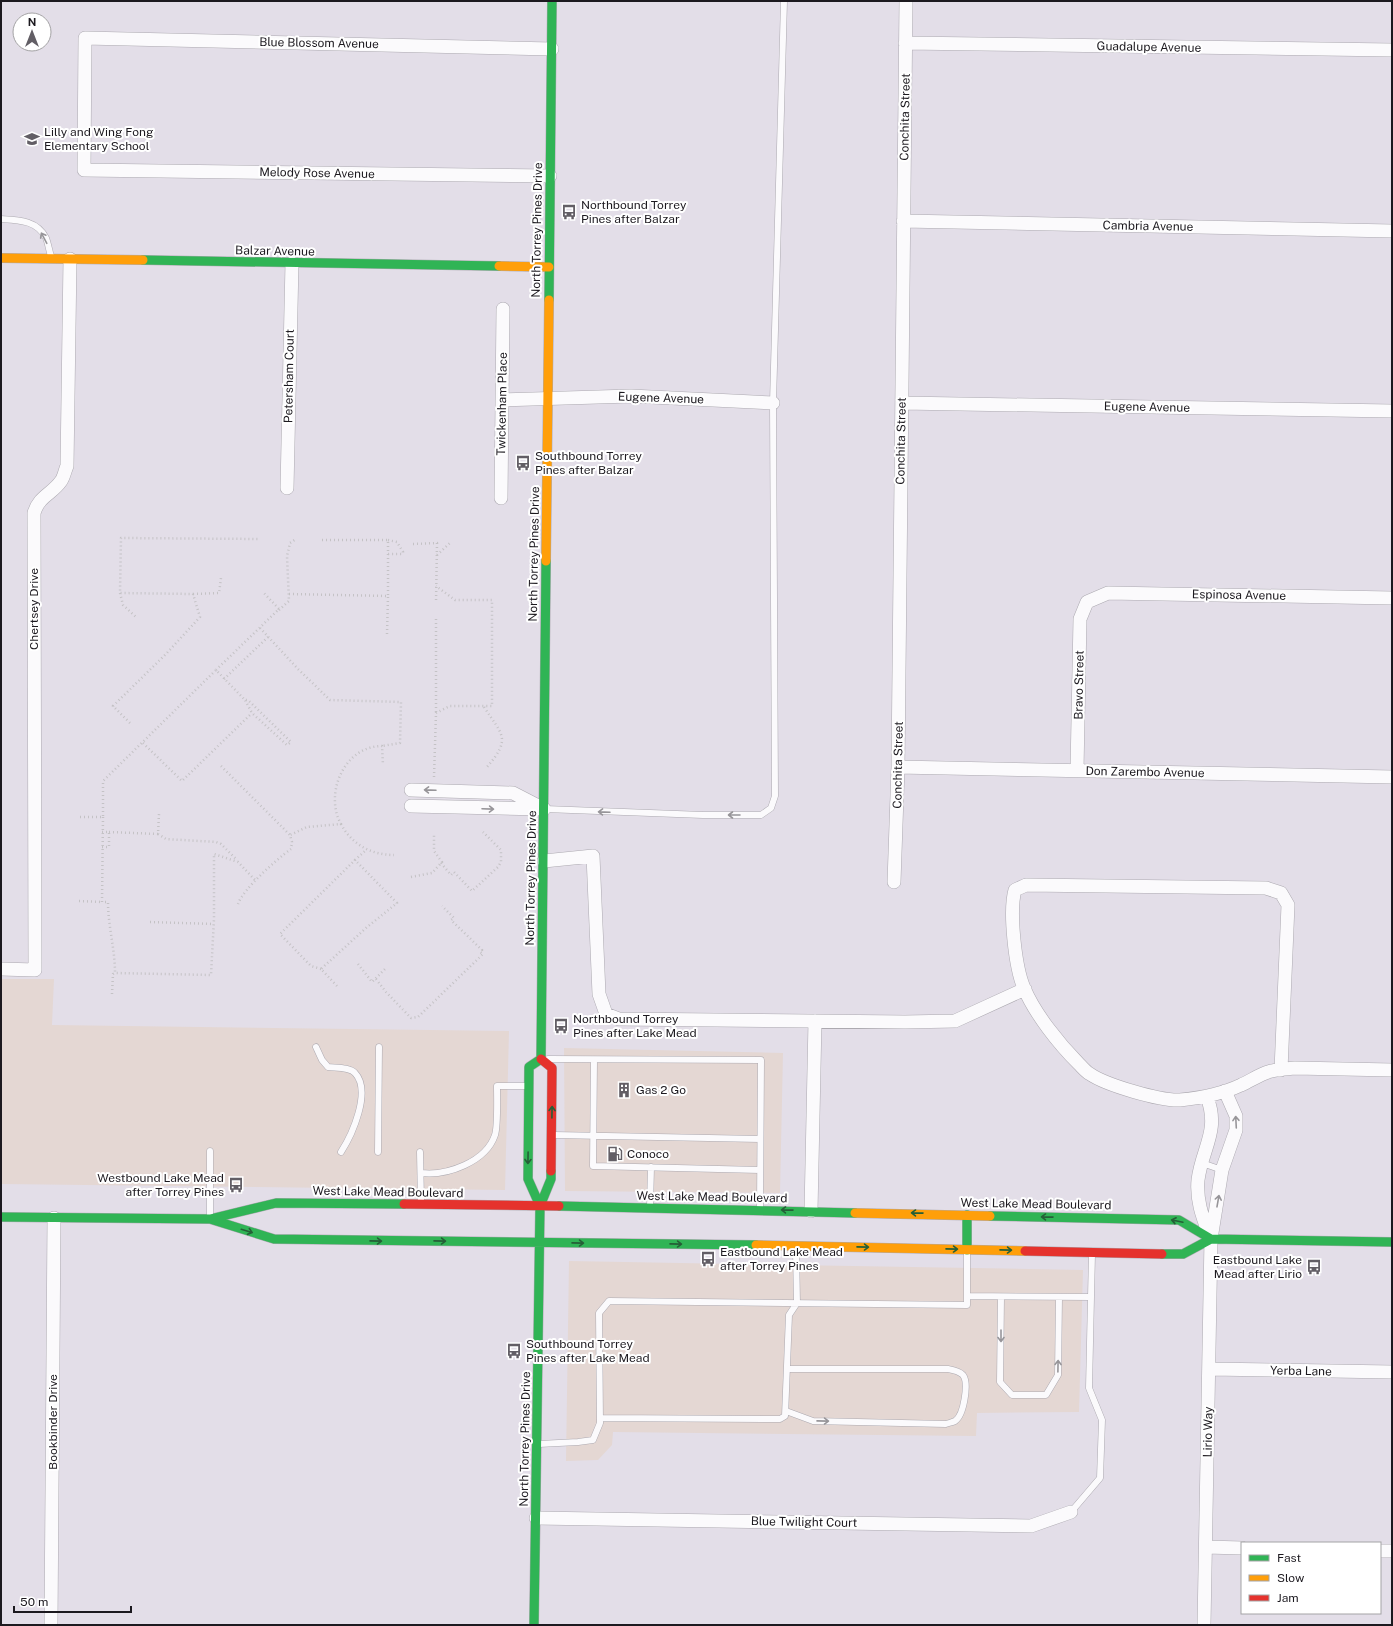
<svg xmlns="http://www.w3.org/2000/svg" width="1393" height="1626" font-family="'Public Sans',sans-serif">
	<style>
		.commercial { fill: #e4d7d3 }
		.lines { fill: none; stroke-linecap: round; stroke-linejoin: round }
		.lane-casing { stroke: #aca9b0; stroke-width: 7 }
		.street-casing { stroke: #aca9b0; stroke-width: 14 }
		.fast-casing { stroke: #aca9b0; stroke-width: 10 }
		.slow-casing { stroke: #aca9b0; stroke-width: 10 }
		.jam-casing { stroke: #aca9b0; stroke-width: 10 }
		.path { stroke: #c4c2c5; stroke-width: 2.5; stroke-dasharray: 1 3; stroke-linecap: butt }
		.lane { stroke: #fbfafc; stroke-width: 6 }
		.street { stroke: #fbfafc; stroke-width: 13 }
		.fast { stroke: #30b455; stroke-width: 9 }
		.slow { stroke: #ff9f0a; stroke-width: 9 }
		.jam { stroke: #e5322d; stroke-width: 9 }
		.oneway { stroke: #979599 }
		.oneway2 { stroke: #255f37 }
		.labels { text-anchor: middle; stroke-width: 4; stroke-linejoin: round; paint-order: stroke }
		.street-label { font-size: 12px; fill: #1c191f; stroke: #fff }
		.poi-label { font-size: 12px; fill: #1c191f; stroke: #fff; text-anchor: start }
	</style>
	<rect width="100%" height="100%" fill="#e3dee8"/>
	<path class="commercial" d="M1 979H54L52 1025 509 1031 505 1190 1 1184Z
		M564 1048 783 1053 780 1193 565 1191Z
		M569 1261 1083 1270 1079 1412 977 1413 976 1436 613 1432 612 1445 598 1460 566 1461Z"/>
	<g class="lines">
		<g class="lane-casing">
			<path id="lane" d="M1 219C18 220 37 220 46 238 48 243 49 250 51 256
				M545 809 703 815H761L771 808 775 796 773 403 784 1
				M316 1047 322 1060 328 1067C336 1068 350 1067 355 1073 372 1091 352 1135 341 1152
				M548 1059 761 1060 760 1208
				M594 1060 593 1166 760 1170
				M554 1135 760 1139
				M378 1152 379 1047
				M420 1152 421 1202
				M1202 1163 1222 1170
				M421 1173C447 1176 486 1162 495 1135 498 1126 497 1096 497 1086H527
				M650 1206 651 1167
				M210 1215V1151
				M967 1296 1091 1297 1092 1254
				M1001 1297 1000 1382 1012 1395H1046L1058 1375 1059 1297
				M786 1411 813 1421 946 1424C949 1423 953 1422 955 1421 964 1415 969 1383 963 1375 959 1371 954 1370 948 1369H787
				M600 1418 780 1419 785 1416 789 1315 797 1303 796 1250
				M539 1444 578 1442 593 1440 600 1423 599 1313 609 1301 967 1305V1252
				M1071 1512 1100 1478 1102 1420 1089 1388 1091 1297"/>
		</g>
		<g class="street-casing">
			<path id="street" d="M905 43 1392 50
				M550 176 84 170 85 38 552 49
				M903 221 1392 231
				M502 400 631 396 773 403
				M902 403 1392 411
				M287 488 292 263
				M501 498 503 309
				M898 767 1392 777
				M1077 770 1080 619 1087 602 1108 593 1392 598
				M411 806 544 809 513 793 411 790
				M544 861 593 856 599 994 606 1014 619 1019 905 1022 955 1021 1025 989
				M894 882 898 767 906 1
				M1 969 35 970 34 513C39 496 52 494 61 481 64 477 65 470 67 466L70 259
				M1281 1070 1288 905 1281 893 1266 888 1026 885 1015 890C1009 911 1015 967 1024 988 1035 1014 1059 1044 1079 1064 1082 1067 1086 1072 1090 1074 1106 1085 1160 1101 1180 1100 1200 1098 1222 1094 1241 1085 1250 1081 1259 1075 1268 1072 1276 1069 1287 1069 1295 1068L1392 1070
				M1207 1097C1220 1131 1202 1148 1198 1180 1196 1201 1203 1218 1210 1237
				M811 1211 815 1021
				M1210 1369 1392 1372
				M536 1518 1031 1526 1071 1512
				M1206 1547 1242 1548
				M1380 1551H1392
				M51 1625 54 1218
				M1204 1625 1211 1239 1222 1170 1236 1130V1116L1225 1091"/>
		</g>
		<g class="fast-casing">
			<path id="fast" d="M143 260 499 266
				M549 300 552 1
				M541 1059 546 561
				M540 1206 528 1179 529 1067 541 1059
				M559 1206 855 1213
				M967 1215V1250
				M990 1216 1179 1220 1211 1239
				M1 1217 210 1219 276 1203 404 1204
				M210 1219 274 1239 756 1245
				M1162 1254H1183L1211 1239 1392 1242
				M534 1625 540 1206 551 1179V1171"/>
		</g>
		<g class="slow-casing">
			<path id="slow" d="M1 258 143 260
				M499 266 549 267
				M546 561 549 300
				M855 1213 990 1216
				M756 1245 1025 1251"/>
		</g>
		<g class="jam-casing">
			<path id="jam" d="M541 1059 552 1068 551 1171
				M404 1204 559 1206
				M1025 1251 1162 1254"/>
		</g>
		<path class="path" d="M388 540 397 542 403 552 402 554H388
			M413 544 437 543 436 603
			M437 555 450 543
			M120 593 123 605 136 617
			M193 594 219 593 221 578
			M289 594 388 596V540H321
			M279 610 289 601 287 556 290 543 296 539
			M436 619V712
			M260 628 298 669 330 700 401 702 400 743 382 746
			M387 634 388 596
			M216 670 279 609 263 592
			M224 679 268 637
			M484 707C502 735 512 738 487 767
			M130 723 113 706 166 654 200 617 193 594 120 593 121 538 260 539
			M143 743 182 781 252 713
			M221 766 290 835
			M434 777 436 713 450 706H492V600H455L436 586
			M80 817H103V781L216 670 245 700H248L291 742 287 745 252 713 245 700
			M103 817 102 902H108C108 926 115 949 115 973
			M341 824C352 845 372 855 394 855
			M109 832 158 834 159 814
			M158 834 166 839 216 842 221 844 237 860
			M102 847H109V832H102
			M441 863 451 875 454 872 472 891 498 867 501 862V850L483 832
			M411 877 432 873 442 862 434 851V833
			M79 901 102 902
			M238 904C243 889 277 859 291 849L292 842 290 835 307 827 341 824C324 794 344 746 382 746L383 765
			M150 922 214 924
			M358 964 372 982 385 969
			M321 969 311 966 280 934 355 860
			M376 979 386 992 411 1018 418 1017 483 954 480 952 482 950 451 920 454 918 442 906
			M337 986 321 969 366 928 397 903 355 860 366 850
			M112 994 113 974 115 973 211 975 214 919V854L238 862 256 881"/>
		<use href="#lane" class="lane"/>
		<use href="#street" class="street"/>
		<use href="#fast" class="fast"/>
		<use href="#slow" class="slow"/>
		<use href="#jam" class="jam"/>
	</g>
	<defs><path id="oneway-shaft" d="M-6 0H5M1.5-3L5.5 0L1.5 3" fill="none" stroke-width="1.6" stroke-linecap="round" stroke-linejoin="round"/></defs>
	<g class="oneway">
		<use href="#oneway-shaft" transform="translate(44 238) rotate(-118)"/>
		<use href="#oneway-shaft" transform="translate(430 790) rotate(-178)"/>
		<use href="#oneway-shaft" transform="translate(488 809) rotate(2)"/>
		<use href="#oneway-shaft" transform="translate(604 812) rotate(-178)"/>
		<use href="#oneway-shaft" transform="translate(734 815) rotate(180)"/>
		<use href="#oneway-shaft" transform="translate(1236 1122) rotate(-93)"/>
		<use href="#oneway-shaft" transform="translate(1218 1201) rotate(-80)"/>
		<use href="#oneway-shaft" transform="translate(1001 1336) rotate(90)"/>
		<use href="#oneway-shaft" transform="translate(1058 1366) rotate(-89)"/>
		<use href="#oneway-shaft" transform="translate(823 1421) rotate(1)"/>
	</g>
	<g class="oneway2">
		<use href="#oneway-shaft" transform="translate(552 1112) rotate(-89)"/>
		<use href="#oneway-shaft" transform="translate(528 1158) rotate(91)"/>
		<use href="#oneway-shaft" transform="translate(787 1210) rotate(-179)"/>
		<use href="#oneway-shaft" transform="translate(917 1213) rotate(-179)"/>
		<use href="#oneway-shaft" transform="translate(1047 1217) rotate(-179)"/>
		<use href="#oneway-shaft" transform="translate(1177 1221) rotate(-168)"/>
		<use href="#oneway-shaft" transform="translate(247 1231) rotate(17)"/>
		<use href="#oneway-shaft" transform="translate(376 1241) rotate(1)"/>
		<use href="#oneway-shaft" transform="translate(440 1241) rotate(1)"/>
		<use href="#oneway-shaft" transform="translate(578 1243) rotate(1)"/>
		<use href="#oneway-shaft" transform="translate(676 1244) rotate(1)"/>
		<use href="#oneway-shaft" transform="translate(863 1247) rotate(1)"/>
		<use href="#oneway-shaft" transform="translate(952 1249) rotate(1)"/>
		<use href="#oneway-shaft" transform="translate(1006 1250) rotate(1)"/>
	</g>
	<defs>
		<g id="school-bare" transform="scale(1.2)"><path d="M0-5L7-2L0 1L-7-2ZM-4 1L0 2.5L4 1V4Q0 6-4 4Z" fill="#625e65" stroke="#fff" stroke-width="2.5" paint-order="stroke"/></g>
		<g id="bus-bare" transform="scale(1.2)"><path d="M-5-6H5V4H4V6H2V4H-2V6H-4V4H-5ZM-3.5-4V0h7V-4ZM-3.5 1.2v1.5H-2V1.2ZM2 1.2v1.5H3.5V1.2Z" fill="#625e65" stroke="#fff" stroke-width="2.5" paint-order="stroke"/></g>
		<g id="building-bare" transform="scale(1.2)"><path d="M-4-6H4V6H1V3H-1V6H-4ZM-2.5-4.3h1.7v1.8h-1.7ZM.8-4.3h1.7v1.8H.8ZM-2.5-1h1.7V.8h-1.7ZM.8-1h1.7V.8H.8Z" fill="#625e65" stroke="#fff" stroke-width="2.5" paint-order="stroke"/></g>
		<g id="fuel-bare" transform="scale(1.2)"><path d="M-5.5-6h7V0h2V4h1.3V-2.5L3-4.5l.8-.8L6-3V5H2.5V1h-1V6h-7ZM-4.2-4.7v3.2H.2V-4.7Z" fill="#625e65" stroke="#fff" stroke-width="2.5" paint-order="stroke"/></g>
	</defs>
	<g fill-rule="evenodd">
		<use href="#school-bare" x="32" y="139"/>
		<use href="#bus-bare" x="569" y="212"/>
		<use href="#bus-bare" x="523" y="463"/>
		<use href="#bus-bare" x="561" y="1026"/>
		<use href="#building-bare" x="624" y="1090"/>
		<use href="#fuel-bare" x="615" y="1154"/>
		<use href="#bus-bare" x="236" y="1185"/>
		<use href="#bus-bare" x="708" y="1259"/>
		<use href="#bus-bare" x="1314" y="1267"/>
		<use href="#bus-bare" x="514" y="1351"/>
	</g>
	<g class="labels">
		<g class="street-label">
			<text transform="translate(319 43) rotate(1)" y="4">Blue Blossom Avenue</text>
			<text transform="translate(1149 47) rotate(1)" y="4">Guadalupe Avenue</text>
			<text transform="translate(905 117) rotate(-89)" y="4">Conchita Street</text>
			<text transform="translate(317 173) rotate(1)" y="4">Melody Rose Avenue</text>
			<text transform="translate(1148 226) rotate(1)" y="4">Cambria Avenue</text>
			<text transform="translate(537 230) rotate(-89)" y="4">North Torrey Pines Drive</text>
			<text transform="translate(275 251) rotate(1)" y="4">Balzar Avenue</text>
			<text transform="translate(289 376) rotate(-89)" y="4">Petersham Court</text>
			<text transform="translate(661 398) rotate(2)" y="4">Eugene Avenue</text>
			<text transform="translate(502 404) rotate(-89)" y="4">Twickenham Place</text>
			<text transform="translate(1147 407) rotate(1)" y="4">Eugene Avenue</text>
			<text transform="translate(901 441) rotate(-89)" y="4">Conchita Street</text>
			<text transform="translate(534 554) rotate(-89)" y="4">North Torrey Pines Drive</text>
			<text transform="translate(1239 595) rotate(1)" y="4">Espinosa Avenue</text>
			<text transform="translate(34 609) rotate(-90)" y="4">Chertsey Drive</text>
			<text transform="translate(1079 685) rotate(-89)" y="4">Bravo Street</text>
			<text transform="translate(898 765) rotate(-89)" y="4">Conchita Street</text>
			<text transform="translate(1145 772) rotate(1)" y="4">Don Zarembo Avenue</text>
			<text transform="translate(531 878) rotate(-89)" y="4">North Torrey Pines Drive</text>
			<text transform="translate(388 1192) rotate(1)" y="4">West Lake Mead Boulevard</text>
			<text transform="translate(712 1197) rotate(1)" y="4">West Lake Mead Boulevard</text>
			<text transform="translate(1036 1204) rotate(1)" y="4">West Lake Mead Boulevard</text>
			<text transform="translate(1301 1371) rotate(1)" y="4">Yerba Lane</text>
			<text transform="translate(53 1422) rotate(-90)" y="4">Bookbinder Drive</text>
			<text transform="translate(1208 1432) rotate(-89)" y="4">Lirio Way</text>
			<text transform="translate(525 1439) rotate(-89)" y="4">North Torrey Pines Drive</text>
			<text transform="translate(804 1522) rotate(1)" y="4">Blue Twilight Court</text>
		</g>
		<g class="poi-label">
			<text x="44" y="136">Lilly and Wing Fong<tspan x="44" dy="14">Elementary School</tspan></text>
			<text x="581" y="209">Northbound Torrey<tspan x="581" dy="14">Pines after Balzar</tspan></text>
			<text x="535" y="460">Southbound Torrey<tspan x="535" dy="14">Pines after Balzar</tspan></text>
			<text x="573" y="1023">Northbound Torrey<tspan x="573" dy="14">Pines after Lake Mead</tspan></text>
			<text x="636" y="1094">Gas 2 Go</text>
			<text x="627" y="1158">Conoco</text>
			<text x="224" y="1182" text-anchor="end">Westbound Lake Mead<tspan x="224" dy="14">after Torrey Pines</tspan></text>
			<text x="720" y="1256">Eastbound Lake Mead<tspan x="720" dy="14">after Torrey Pines</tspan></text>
			<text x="1302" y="1264" text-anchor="end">Eastbound Lake<tspan x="1302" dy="14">Mead after Lirio</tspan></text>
			<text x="526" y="1348">Southbound Torrey<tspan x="526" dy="14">Pines after Lake Mead</tspan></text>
		</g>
	</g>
	<rect width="1393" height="1626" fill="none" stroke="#1c191f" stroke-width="4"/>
	<rect x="1241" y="1542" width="140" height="72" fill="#ffffff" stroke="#a4a3a5"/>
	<rect x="1249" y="1555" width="20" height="6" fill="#30b455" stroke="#a4a3a5"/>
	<text x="1277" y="1562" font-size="12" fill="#1c191f">Fast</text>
	<rect x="1249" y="1575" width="20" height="6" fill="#ff9f0a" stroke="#a4a3a5"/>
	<text x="1277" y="1582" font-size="12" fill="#1c191f">Slow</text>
	<rect x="1249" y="1595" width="20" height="6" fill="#e5322d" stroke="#a4a3a5"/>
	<text x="1277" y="1602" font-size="12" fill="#1c191f">Jam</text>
	<g transform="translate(32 32)"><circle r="19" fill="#ffffff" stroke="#a4a3a5"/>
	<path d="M0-3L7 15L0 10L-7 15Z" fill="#625e65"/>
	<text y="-6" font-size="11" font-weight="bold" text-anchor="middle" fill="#1c191f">N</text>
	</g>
	<path d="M14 1606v6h117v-6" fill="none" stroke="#1c191f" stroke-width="2"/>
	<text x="20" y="1606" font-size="12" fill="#1c191f" stroke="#ffffff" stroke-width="3" paint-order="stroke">50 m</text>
</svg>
